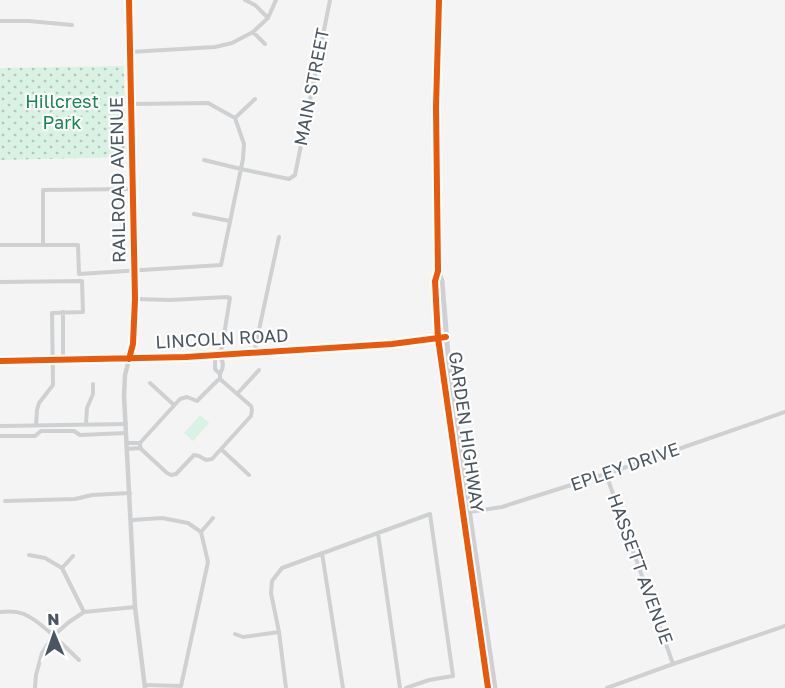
<svg xmlns="http://www.w3.org/2000/svg" width="785" height="688" font-family="'Golos Text',sans-serif">
	<style>
		.grass { fill: #d9f2e3 }
		.park { fill: url(#park-dots) }
		.lines { fill: none; stroke-linecap: round; stroke-linejoin: round }
		.minor { stroke: #ced0d2; stroke-width: 4 }
		.tertiary { stroke: #ced0d2; stroke-width: 4.5 }
		.secondary { stroke: #ced0d4; stroke-width: 5 }
		.cycleway-casing { stroke: #fff; stroke-width: 10 }
		.cycleway { stroke: #e8590c; stroke-width: 6 }
		.labels { text-anchor: middle; stroke-width: 4.5; stroke-linejoin: round; paint-order: stroke }
		.street-label { font-size: 18px; fill: #4a5661; stroke: #fff }
		.park-label { font-size: 18px; fill: #17864f; stroke: #fff }
	</style>
	<defs>
		<pattern id="park-dots" width="8" height="8" patternUnits="userSpaceOnUse" patternTransform="scale(1.5)"><rect width="8" height="8" fill="#d9f2e3"/><path d="M2 2h.1M6 6h.1" fill="none" stroke="#b2c7bb" stroke-width="1.8" stroke-linecap="round"/></pattern>
	</defs>
	<rect width="100%" height="100%" fill="#f4f4f4"/>
	<path class="grass" d="M200 415 209 423 193 441 184 433Z"/>
	<path class="park" d="M124 66 126 157 0 160V68Z"/>
	<g class="lines">
		<path class="minor" d="M245 0 255 5 268 18
			M0 21H29L72 25
			M253 32 265 44
			M130 52 215 47 232 43 253 32 268 18 276 0
			M235 118 255 99
			M204 160 241 169 289 179 295 175 330 0
			M194 214 230 221
			M0 245H78L79 274 221 265 243 159 244 144 235 118 208 103 131 104
			M43 245V190L133 189
			M0 282 82 281 83 312 52 313 53 385 39 403 37 410 36 425
			M135 299 170 300 227 297 230 298 222 347 219 355 215 360V369L220 374V379
			M63 312V359
			M254 353 279 237
			M219 355C224 362 224 367 220 374
			M150 383 174 405
			M237 394 259 370
			M86 424 87 408 93 394V384
			M0 426 126 424
			M0 436H35L41 431H74L80 435 126 433
			M127 443H140L180 399 187 397 197 401 218 380 220 379 251 406 252 410 251 416 212 459 206 460 199 456 194 455 176 474 171 475 167 473 140 448V443
			M127 449 141 448
			M221 449 249 475
			M606 474 673 664
			M5 501 75 499 92 495 130 493
			M469 512 502 507 514 503 606 474 785 412
			M132 520 162 518 188 523 201 532 208 562 181 686 145 685
			M201 532 213 518
			M378 533 400 688
			M322 553 343 688
			M29 555 45 558 62 568 84 612
			M62 568 73 556
			M0 612C8 611 16 611 24 614 42 622 64 646 79 660
			M235 634 243 637 279 632
			M35 688 36 675 42 653 53 636 69 622 84 612 135 607
			M286 688 279 632 271 593 272 581 282 568 430 514 453 676 429 680 406 688
			M607 688 673 664 785 626"/>
		<path class="tertiary" d="M129 0 135 299 133 344 125 375 124 396 135 607 145 688"/>
		<path class="secondary" d="M439 0 436 107 438 271 435 281 438 338 488 688
			M438 271 442 281 450 379 495 688
			M0 361 186 357 392 344 446 337"/>
		<g class="cycleway-casing">
			<path id="cycleway" d="M129 0 135 299 133 344 129 359
				M439 0 436 107 438 271 435 281 438 338 488 688
				M0 361 186 357 392 344 446 337"/>
		</g>
		<use href="#cycleway" class="cycleway"/>
	</g>
	<g class="labels">
		<g class="street-label">
			<text transform="translate(312 87) rotate(-79)" y="6">MAIN STREET</text>
			<text transform="translate(118 180) rotate(-91)" y="6">RAILROAD AVENUE</text>
			<text transform="translate(222 339) rotate(-3)" y="6">LINCOLN ROAD</text>
			<text transform="translate(466 432) rotate(82)" y="6">GARDEN HIGHWAY</text>
			<text transform="translate(625 467) rotate(-19)" y="6">EPLEY DRIVE</text>
			<text transform="translate(640 569) rotate(70)" y="6">HASSETT AVENUE</text>
		</g>
		<g class="park-label">
			<text x="62" y="108">Hillcrest<tspan x="62" dy="21">Park</tspan></text>
		</g>
	</g>
	<g transform="translate(54 634) rotate(358)" stroke="#ffffff" stroke-width="4.5" paint-order="stroke">
	<path d="M0-4.5L10 22L0 15L-10 22Z" fill="#4a5661"/>
	<text y="-9" font-size="16" font-weight="bold" text-anchor="middle" fill="#4a5661">N</text>
	</g>
</svg>
